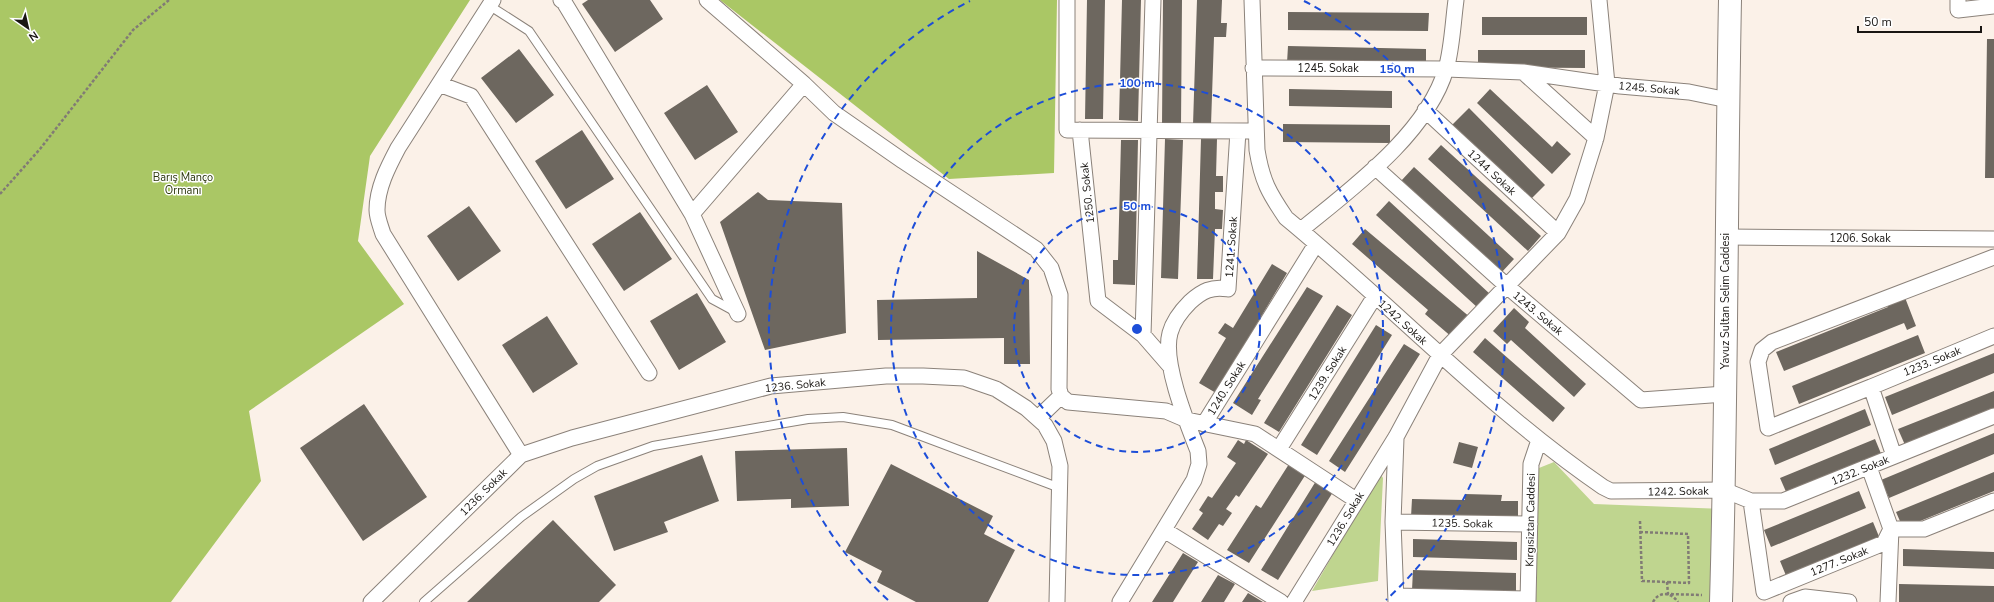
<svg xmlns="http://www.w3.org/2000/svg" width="1994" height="602" font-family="'Nunito Sans',sans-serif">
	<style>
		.green { fill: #bfd58f }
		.forest { fill: #aac765 }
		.building { fill: #6d675f }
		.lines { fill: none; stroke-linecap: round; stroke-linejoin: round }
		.lane-casing { stroke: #8b827a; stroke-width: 10 }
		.street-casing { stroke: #8b827a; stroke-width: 17 }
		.secondary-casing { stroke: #8b827a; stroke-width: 24 }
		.path { stroke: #817b75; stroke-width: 2.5; stroke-dasharray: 3 2; stroke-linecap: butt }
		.lane { stroke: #fff; stroke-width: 8 }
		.street { stroke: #fff; stroke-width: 15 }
		.secondary { stroke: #fff; stroke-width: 22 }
		.ring { fill: none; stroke: #1d4ed8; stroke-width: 2; stroke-dasharray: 7 5 }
		.labels { text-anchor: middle; stroke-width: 3; stroke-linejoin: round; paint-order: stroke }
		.street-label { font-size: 11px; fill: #191613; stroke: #fff }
		.park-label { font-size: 11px; fill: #2b360d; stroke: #fff }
		.centre { fill: #1d4ed8; stroke: #fff; stroke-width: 2 }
		.ring-label { font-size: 12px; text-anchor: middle; font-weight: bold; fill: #1d4ed8; stroke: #fff; stroke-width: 3; stroke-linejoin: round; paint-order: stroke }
	</style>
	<rect width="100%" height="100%" fill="#fbf1e8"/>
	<path class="green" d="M1554 462 1594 504 1724 509 1721 602H1536L1539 468Z
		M1380 473 1383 478 1378 581 1312 591Z"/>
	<path class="forest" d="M0 0H470L370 156 358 241 404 304 249 411 261 481 171 602H0Z
		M720 0H1057L1054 173 949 179Z"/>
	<path class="building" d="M588 0H650L663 19 615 52 582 4Z
		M1087 0H1105L1103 119H1085Z
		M1122 0H1141L1138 121 1119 120Z
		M1163 0H1182L1181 125H1162Z
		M1197 0H1222L1221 23H1227L1226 37H1214L1211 125H1193Z
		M1288 12 1429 13 1428 31 1288 30Z
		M1482 17H1587V35H1482Z
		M1987 39H1994V178H1985Z
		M1288 46 1426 49V67L1287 63Z
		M519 49 554 95 516 123 481 78Z
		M1478 50H1585V68L1478 67Z
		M707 85 738 132 695 160 664 113Z
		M1289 89 1392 91V108L1289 106Z
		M1490 89 1552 147 1557 141 1571 154 1552 174 1477 103Z
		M1469 108 1545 185 1528 202 1452 125Z
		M1283 124 1390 125V143L1283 142Z
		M582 130 614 179 566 209 535 161Z
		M1165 139 1183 140 1178 279 1161 278Z
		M1201 139H1217L1216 176H1223V192H1215V209L1223 210 1222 229H1215L1213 279H1197Z
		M1121 140H1138L1135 285 1113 284V260H1118Z
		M1441 145 1541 236 1528 251 1428 159Z
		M1414 167 1514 259 1501 273 1401 181Z
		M758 192 768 200 842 203 846 333 765 350 720 222Z
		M1389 201 1490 294 1478 308 1376 215Z
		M469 206 501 251 458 281 427 236Z
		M640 212 672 259 624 291 592 244Z
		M1365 229 1471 318 1453 338 1425 314 1428 310 1352 244Z
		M977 251 1029 280 1030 364H1004V338L878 340 877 300 977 298Z
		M1272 264 1287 273 1216 393 1199 383 1226 338 1218 333 1225 323 1233 328Z
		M1307 287 1323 296 1258 399 1261 400 1252 415 1233 403Z
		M697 293 726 342 679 370 650 321Z
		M1904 295 1916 326 1907 330 1904 323 1784 371 1776 352 1888 307 1886 302Z
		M1337 305 1352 315 1279 432 1264 423Z
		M1514 308 1529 322 1525 328 1586 384 1574 397 1511 340 1507 344 1493 331Z
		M547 316 578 364 533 393 502 345Z
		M1376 325 1392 335 1317 455 1301 445Z
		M1918 335 1925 353 1799 404 1792 386Z
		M1485 338 1565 408 1553 422 1473 352Z
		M1404 344 1420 354 1345 472 1329 461Z
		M1994 353V373L1892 415 1885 397Z
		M1994 391V410L1905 445 1898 429Z
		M364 404 427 497 363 541 300 448Z
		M1865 409 1871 425 1775 465 1769 449Z
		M1994 433V454L1889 498 1881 480Z
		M1875 439 1882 456 1787 494 1780 478Z
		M1238 440 1244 444 1246 440 1268 454 1239 497 1236 495 1226 509 1232 513 1223 526 1219 524 1208 540 1192 529 1203 513 1199 510 1208 496 1212 498 1236 463 1227 457Z
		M1459 442 1478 447 1472 468 1453 463Z
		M847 448 849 506 791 508V499L737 501 735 451Z
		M702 455 719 501 664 522 668 532 614 551 594 496Z
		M891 464 993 516 984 534 1015 550 988 602H916L877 582 882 571 845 552Z
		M1289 464 1306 474 1249 563 1227 550 1256 505 1261 508Z
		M1994 472V491L1903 528 1896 512Z
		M1316 481 1333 492 1278 580 1261 570Z
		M1859 491 1866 508 1771 547 1764 530Z
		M1465 494 1502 495 1501 501H1518V519L1411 517 1412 499 1465 500Z
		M553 520 616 585 599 602H467Z
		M1873 522 1880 539 1787 578 1780 561Z
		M1413 539 1517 542V560L1413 557Z
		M1903 549 1994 552V569L1903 566Z
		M1183 553 1198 562 1173 602H1152Z
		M1413 570 1516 573V592L1412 590Z
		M1218 575 1235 584 1224 602H1201Z
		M1899 584 1994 586V602H1899Z
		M1248 593 1263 602H1242Z"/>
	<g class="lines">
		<g class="lane-casing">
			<path id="lane" d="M490 6 529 31 712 299 736 312
				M424 602 521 517 574 479 597 466 653 446 808 419 843 417 892 425 1060 488"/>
		</g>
		<g class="street-casing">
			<path id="street" d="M493 0 398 148C388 167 377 188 377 210 377 218 381 227 383 234L521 455
				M561 0 564 2 692 214 804 84
				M707 0 804 84 834 113 903 161 1036 249 1051 268 1060 295 1059 389 1061 396 1068 402 1166 411 1187 420 1255 434 1356 500
				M1067 0V130L1248 131
				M1252 0 1257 150C1262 181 1269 193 1286 218 1393 306 1488 408 1603 487L1611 491 1724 490 1751 501H1783L1994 416
				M1958 0V10L1994 6
				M1253 68 1446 69 1523 72 1596 138
				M1523 72 1620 86 1689 92 1728 100
				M439 84 471 96 649 373
				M1425 110 1558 233
				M1080 130 1098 301 1143 335 1170 366
				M1375 167 1508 287 1641 400 1725 394
				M692 214 738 314
				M1301 230C1351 189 1427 134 1446 69 1452 49 1453 22 1456 0
				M1726 237 1994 239
				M1143 335 1153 0
				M1871 387 1768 428 1758 362 1762 350 1772 342 1994 257
				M1038 418 1061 396
				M1204 424 1316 244
				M1279 449 1375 296
				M1894 456 1871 387 1994 336
				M1869 467 1891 529 1888 602
				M1751 501 1764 592 1884 543 1891 529
				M1393 522 1530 524
				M1891 529H1924L1994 501
				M1164 530 1281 602
				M1396 596 1528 599
				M371 602 521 455 572 438 771 386 886 376H923L964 378 996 389 1026 408 1045 425 1054 441 1060 466 1057 602
				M1120 602 1194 480 1199 464 1198 451C1187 423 1162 362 1170 333 1173 322 1182 310 1190 302 1202 291 1212 286 1228 289L1238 131
				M1294 602 1396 437 1440 355 1558 233 1577 199 1596 138 1607 84 1599 0
				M1396 602 1393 522 1396 438
				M1528 602 1531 464 1539 440
				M1791 602 1805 597 1849 602"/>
		</g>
		<g class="secondary-casing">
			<path id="secondary" d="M1721 602C1727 401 1726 201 1730 0"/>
		</g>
		<path class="path" d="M0 194 40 149 133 30 169 0
			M1640 521 1642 581 1667 582 1668 594 1702 595
			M1640 532 1688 534 1689 583 1667 582
			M1653 602C1659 591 1671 592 1678 602"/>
		<use href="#lane" class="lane"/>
		<use href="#street" class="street"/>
		<use href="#secondary" class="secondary"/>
	</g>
	<g class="ring">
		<circle cx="1137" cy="329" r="123"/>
		<circle cx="1137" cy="329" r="246"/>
		<path d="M888 600A368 368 0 0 1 970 1M1304 1A368 368 0 0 1 1386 600"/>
	</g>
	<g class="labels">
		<g class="street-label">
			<text x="1328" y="72">1245. Sokak</text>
			<text transform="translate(1649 88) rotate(5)" y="4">1245. Sokak</text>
			<text transform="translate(1492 172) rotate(43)" y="4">1244. Sokak</text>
			<text transform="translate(1087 193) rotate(-96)" y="4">1250. Sokak</text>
			<text x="1860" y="242">1206. Sokak</text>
			<text transform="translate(1231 247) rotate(-86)" y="4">1241. Sokak</text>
			<text transform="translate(1725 301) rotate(-90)" y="4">Yavuz Sultan Selim Caddesi</text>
			<text transform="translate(1538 313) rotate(40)" y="4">1243. Sokak</text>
			<text transform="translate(1403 322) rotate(42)" y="4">1242. Sokak</text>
			<text transform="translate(1932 361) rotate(-22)" y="4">1233. Sokak</text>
			<text transform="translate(1327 373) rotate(-58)" y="4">1239. Sokak</text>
			<text transform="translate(795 385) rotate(-6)" y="4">1236. Sokak</text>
			<text transform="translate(1226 388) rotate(-58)" y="4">1240. Sokak</text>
			<text transform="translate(1860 470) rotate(-22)" y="4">1232. Sokak</text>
			<text transform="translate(1678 491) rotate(-1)" y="4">1242. Sokak</text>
			<text transform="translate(483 492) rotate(-45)" y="4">1236. Sokak</text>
			<text transform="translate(1345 519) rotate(-59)" y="4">1236. Sokak</text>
			<text transform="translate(1530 520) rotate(-89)" y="4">Kırgısiztan Caddesi</text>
			<text transform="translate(1462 523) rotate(1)" y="4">1235. Sokak</text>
			<text transform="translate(1839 561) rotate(-22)" y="4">1277. Sokak</text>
		</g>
		<g class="park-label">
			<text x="183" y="181">Barış Manço<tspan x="183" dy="13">Ormanı</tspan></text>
		</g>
	</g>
	<circle cx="1137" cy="329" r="6" class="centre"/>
	<g class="ring-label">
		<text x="1397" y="73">150 m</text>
		<text x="1137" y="87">100 m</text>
		<text x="1137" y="210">50 m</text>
	</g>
	<g transform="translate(28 28) rotate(146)" stroke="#ffffff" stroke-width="3" paint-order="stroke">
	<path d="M0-3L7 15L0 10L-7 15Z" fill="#191613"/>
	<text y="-6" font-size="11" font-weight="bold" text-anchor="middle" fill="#191613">N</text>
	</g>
	<path d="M1858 26v6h123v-6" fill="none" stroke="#191613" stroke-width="2"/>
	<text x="1864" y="26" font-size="12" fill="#191613" stroke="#ffffff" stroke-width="3" paint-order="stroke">50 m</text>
</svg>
